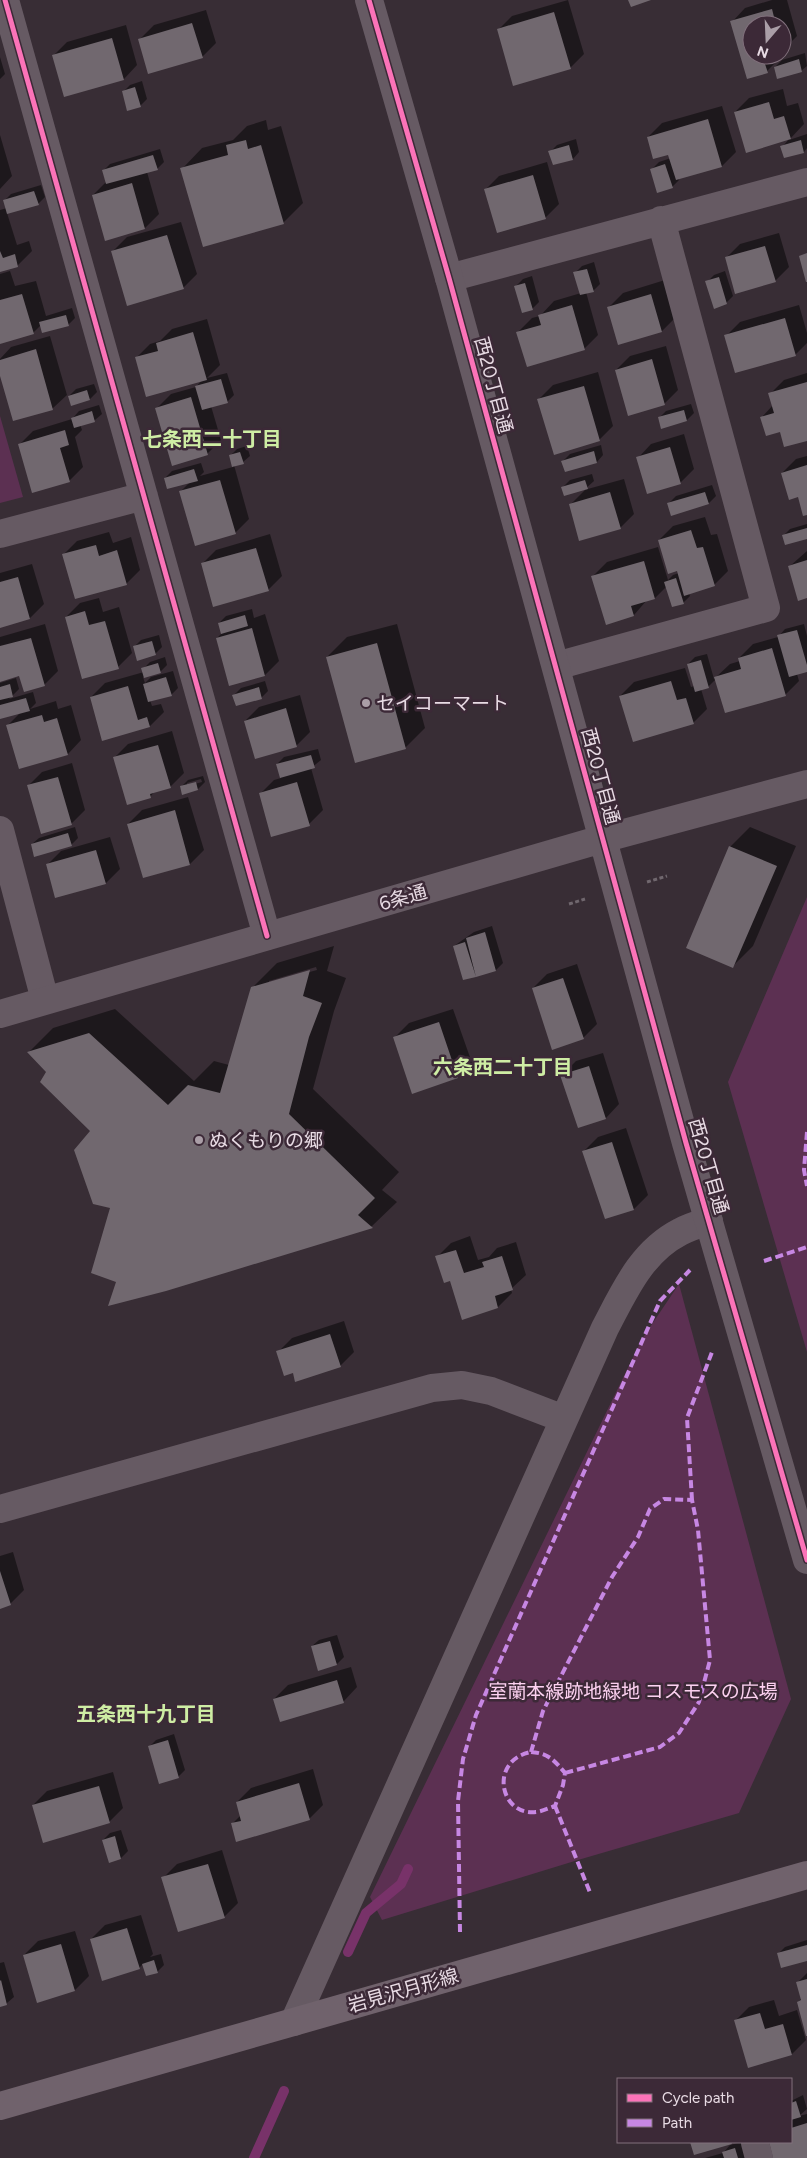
<svg xmlns="http://www.w3.org/2000/svg" width="807" height="2158" font-family="Figtree,'Noto Sans JP',sans-serif">
	<style>
		.green { fill: #5c3052 }
		.shadow { fill: #0007; fill-rule: evenodd }
		.lines { fill: none; stroke-linecap: round; stroke-linejoin: round }
		.stream { stroke: #783269; stroke-width: 10 }
		.building { fill: #71686f }
		.path { stroke: #70676e; stroke-width: 3; stroke-dasharray: 4 2.5; stroke-linecap: butt }
		.minor { stroke: #665a63; stroke-width: 28 }
		.tertiary { stroke: #665a63; stroke-width: 28 }
		.primary { stroke: #70626c; stroke-width: 28 }
		.quiet { stroke: #c787e3; stroke-width: 4; stroke-dasharray: 8 4; stroke-linecap: butt }
		.cycleway-casing { stroke: #3c2937; stroke-width: 8 }
		.cycleway { stroke: #fb73b8; stroke-width: 5 }
		.poi-dot { fill: #aa9ea7; stroke: #3c2937; stroke-width: 2 }
		.labels { text-anchor: middle; stroke-width: 5; stroke-linejoin: round; paint-order: stroke }
		.street-label { font-size: 19px; fill: #e8dbe4; stroke: #3c2937 }
		.poi-label { font-size: 19px; fill: #e8dbe4; stroke: #3c2937; text-anchor: start }
		.park-label { font-size: 19px; fill: #fcd1f0; stroke: #3c2937 }
		.neighbourhood-label { font-size: 20px; font-weight: bold; fill: #ceeda4; stroke: #3c2937 }
	</style>
	<rect width="100%" height="100%" fill="#382d35"/>
	<path class="green" d="M0 416 23 497 0 503Z
		M807 897V1352L728 1082Z
		M679 1284 791 1699 739 1813 578 1860 382 1920 370 1897 642 1339Z"/>
	<path class="shadow" d="M568 0 584 54 570 68 498 30 512 16Z
		M772 0H787L797 36 782 51V25H752V55H780L781 57 767 71 748 77 732 22 745 8Z
		M206 10 216 43 202 57 140 39 154 25Z
		M126 25 137 65 124 79 53 56 67 42Z
		M805 53 807 66 801 71 775 67 782 60Z
		M0 57 5 74 0 79Z
		M142 81 147 99 140 106 123 92 130 85Z
		M783 89 787 106 798 103 804 124 789 140 807 134V148L804 152 782 147 790 138 735 112 749 98Z
		M722 106 736 152 722 166 678 178 679 180 672 187 652 169 659 162 671 158 669 153 648 137 662 123Z
		M266 120 268 130 281 126 303 203 283 223 182 169 202 148 233 140 247 126Z
		M0 135 12 176 0 189Z
		M576 139 579 152 573 159 550 152 557 145Z
		M160 149 164 162 157 169 147 172 159 214 145 228 93 195 106 182 103 171 110 164Z
		M547 162 559 204 545 218 485 190 499 176Z
		M41 185 45 197 38 204 7 213 17 245 29 241 32 251 18 265 0 271V210L7 208 4 201 11 194Z
		M181 222 197 274 183 288 113 251 127 237Z
		M779 233 789 267 775 281 726 258 740 244Z
		M594 262 600 284 593 291 586 292 598 335 584 349 518 332 532 318 540 316 554 301 581 293 575 273 582 266Z
		M10 271 15 286 36 281 46 316 72 308 75 318 68 325H41L33 333 0 343V274Z
		M725 271 733 296 726 303 707 282 714 275Z
		M532 276 539 302 532 309 516 286 523 279Z
		M665 280 676 317 662 331 619 343 609 307 623 293Z
		M799 305 807 333V343L795 355 726 336 740 322Z
		M207 319 220 365 207 378 227 373 234 395 227 402 211 406 221 440 207 454 157 408 171 394 196 387 202 380 136 358 150 344 160 341 172 329Z
		M50 336 67 395 53 408 14 420 0 372V359L11 347Z
		M666 346 678 390 664 404 616 370 630 356Z
		M598 372 613 426 599 440 539 399 553 385Z
		M807 373V440L781 431 762 417 773 405 770 394 784 380Z
		M94 384 97 392 90 399 71 405 69 396 76 389Z
		M691 404 694 413 687 420 659 418 666 411Z
		M99 405 102 414 95 420 80 424 82 430 75 437 83 467 69 481 19 445 33 431 72 419 79 411Z
		M684 434 694 469 680 483 638 458 651 444Z
		M601 445 603 455 597 462 563 461 570 454Z
		M247 446 250 456 243 462 234 465 249 519 235 533 180 492 191 481 165 478 172 471 201 463 204 472 200 476 233 467 230 456 237 449Z
		M807 456V514L798 496 782 473 796 459Z
		M592 474 594 481 584 490 624 479 634 514 620 528 570 505 587 488 563 487 570 480Z
		M712 485 716 496 709 503H669L676 496Z
		M705 517 711 535 717 534 728 571 714 585 689 593 690 596 683 603 667 586 655 598 647 600 634 615 593 576 607 562 658 547 668 580 673 575 679 573 659 540 673 526Z
		M807 524V538L783 536 790 529Z
		M109 532 113 543 131 537 140 570 126 584 63 555 77 541Z
		M270 534 282 576 268 590 202 564 216 550Z
		M807 551V597L790 566Z
		M32 564 44 604 30 618 0 627V573Z
		M99 598 103 612 119 607 132 653 118 667 66 617 80 603Z
		M252 609 254 618 265 614 279 661 265 675 230 684 217 638 222 633 219 623 226 616Z
		M45 624 58 671 44 685 20 675 0 680V637Z
		M397 624 425 728 405 748 327 657 347 637Z
		M804 624 807 636V671L797 674 799 681 785 695 716 679 708 687 701 689 707 709 693 723 620 696 634 682 685 668 691 687 694 686 688 664 695 657 707 654 714 679 730 664 740 661 739 658 753 644 778 637 785 629Z
		M159 635 162 647 155 654 134 647 141 640Z
		M165 657 167 665 160 672 143 677 145 683 151 677 173 671 178 688 171 695 150 700 152 706 161 704 164 712 150 726 91 697 105 683 144 672 143 669 150 662Z
		M16 678 19 689 9 699 33 692 36 703 30 709 56 701 58 709 71 705 81 740 68 754 8 725 21 712 0 718V700L2 699H0V683Z
		M265 681 268 691 261 698 234 695 241 688Z
		M300 695 310 732 296 746 245 721 259 707Z
		M172 731 184 773 170 787 155 791 150 797 114 758 128 744Z
		M318 749 321 760 311 768 323 810 309 824 260 794 274 780 281 778 277 764 284 757Z
		M72 763 85 810 71 824 28 786 42 772Z
		M203 776 205 782 198 789 181 787 188 780ZM201 779 202 782 187 786V783Z
		M188 797 204 850 190 864 143 877 128 824 142 810Z
		M75 827 78 838 71 845 32 844 39 838Z
		M750 827 796 846 753 946 733 966 730 847Z
		M110 837 120 869 106 883 47 865 61 851Z
		M492 926 503 963 496 970 464 979 454 946 474 932Z
		M334 946 327 971 346 978 334 1011 313 1089 399 1172 382 1190 397 1202 372 1226 166 1290 118 1281 112 1208 92 1131 48 1072 29 1052 53 1028 115 1009 194 1081 214 1061 229 1065 252 988 277 963ZM316 967 317 970 269 983V981Z
		M577 964 597 1024 583 1038 533 988 547 974Z
		M453 1009 472 1063 458 1077 395 1037 409 1023Z
		M603 1053 619 1104 606 1118 562 1075 576 1061Z
		M626 1128 648 1195 634 1209 606 1218 584 1151 598 1137Z
		M470 1236 478 1260 489 1257 497 1248 516 1242 526 1275 511 1289 512 1293 498 1307 451 1280 437 1257 451 1243Z
		M344 1321 354 1352 340 1366 293 1372 278 1352 292 1338Z
		M13 1552 24 1590 10 1604 0 1607V1556Z
		M337 1635 344 1657 337 1664 312 1646 319 1640Z
		M351 1667 357 1687 344 1701 274 1699 288 1685Z
		M174 1734 185 1770 178 1777 149 1747 156 1740Z
		M313 1769 323 1805 309 1819 232 1824 241 1815 237 1802 251 1788Z
		M113 1772 123 1808 109 1822 33 1805 47 1791Z
		M121 1830 128 1851 121 1858 103 1840 110 1833Z
		M222 1850 238 1903 224 1917 163 1878 177 1864Z
		M141 1915 153 1954 150 1957 161 1954 164 1965 157 1972 143 1964 139 1968 91 1939 105 1925Z
		M75 1931 89 1976 75 1990 24 1955 38 1941Z
		M807 1940V1959L778 1954 785 1947Z
		M4 1962 14 1997 7 2003 0 2006V1963Z
		M807 1973V2033L798 2002 802 1998 797 1983Z
		M774 2000 779 2016 797 2010 806 2040 792 2054 749 2066 735 2021 749 2007Z
		M803 2095 807 2109 799 2116 807 2114V2158H775L770 2142H791V2101Z
		M742 2142 746 2158H705L723 2153 730 2145Z"/>
	<g class="lines">
		<path class="stream" d="M348 1952 366 1913 401 1884 408 1869
			M254 2158 284 2091"/>
	</g>
	<path class="building" d="M628 0H651L631 7Z
		M772 9 776 25H752V55H770L763 58 768 73 747 79 730 21Z
		M554 12 571 69 513 86 497 29Z
		M192 23 203 58 148 74 138 39Z
		M112 38 124 80 64 97 52 55Z
		M799 59 802 72 777 79 774 67Z
		M135 87 141 107 127 111 122 91Z
		M769 102 774 119 784 116 791 139 746 153 734 112Z
		M708 119 722 167 676 180 668 155 653 159 647 137Z
		M246 140 248 149 261 145 284 224 203 247 180 168 228 155 226 145Z
		M801 140 804 153 784 158 780 146Z
		M569 145 573 160 553 165 548 151Z
		M153 155 158 170 106 184 102 170Z
		M665 164 673 188 657 193 650 169Z
		M533 175 546 219 497 233 484 189Z
		M132 183 145 229 105 241 92 195Z
		M34 191 39 205 7 214 3 200Z
		M167 235 184 289 127 306 111 251Z
		M765 246 776 282 735 294 725 257Z
		M0 251 3 258 15 254 18 267 0 272Z
		M807 253V282H806L799 256Z
		M587 269 594 292 580 295 573 272Z
		M719 277 727 304 714 309 705 281Z
		M525 283 533 310 522 313 514 286Z
		M22 294 34 334 0 344V300Z
		M651 294 662 332 618 345 607 307Z
		M572 305 585 350 527 367 516 332 541 325 538 315Z
		M66 315 69 326 42 333 39 322Z
		M785 318 796 356 735 373 724 335Z
		M193 332 207 380 146 397 135 357 158 351 156 343Z
		M36 349 53 410 13 421 0 376V360Z
		M652 359 665 405 628 416 615 370Z
		M221 379 228 403 202 410 195 386Z
		M807 382V441L784 447 780 432 766 436 760 417 774 413 768 393Z
		M584 386 600 441 554 455 537 399Z
		M87 390 90 400 71 406 68 396Z
		M191 397 208 455 172 466 155 408Z
		M684 410 687 421 661 429 658 417Z
		M92 411 95 422 74 428 71 418Z
		M65 430 69 445 60 448 70 482 32 493 18 444Z
		M670 447 681 484 647 494 636 457Z
		M594 451 597 463 565 472 561 461Z
		M240 452 244 464 232 467 229 455Z
		M807 465V515L803 516 798 497 789 500 781 473Z
		M194 469 198 481 167 489 164 478Z
		M220 480 236 534 195 546 179 491Z
		M585 480 588 489 564 496 561 487Z
		M610 492 621 529 579 541 569 504Z
		M705 492 709 504 671 516 667 503Z
		M807 528V539L785 545 782 535Z
		M691 530 697 548 703 547 715 586 684 596 677 571 668 574 658 540Z
		M96 545 99 556 117 550 127 585 75 599 62 554Z
		M256 548 269 591 213 607 201 563Z
		M807 560V598L798 601 788 566Z
		M644 561 655 599 631 606 634 616 606 625 591 576Z
		M18 577 30 619 0 628V582Z
		M676 578 684 604 672 607 664 582Z
		M85 611 89 625 105 621 119 669 82 679 65 617Z
		M245 615 248 626 221 634 218 623Z
		M252 628 265 676 229 686 216 638Z
		M797 630 807 665V672L789 677 777 635Z
		M31 638 45 686 24 692 19 676 0 682V646Z
		M152 641 156 655 137 661 133 646Z
		M377 643 406 749 355 763 326 657Z
		M772 648 786 696 725 713 714 677 741 669 738 658Z
		M701 660 709 688 695 692 687 664Z
		M158 663 161 673 144 678 141 668Z
		M166 677 172 696 148 702 143 684Z
		M671 681 677 700 686 698 694 724 633 742 619 696Z
		M10 684 13 697 0 700V687Z
		M128 686 138 720 147 717 150 727 102 741 90 697Z
		M259 687 262 699 236 706 232 695Z
		M26 698 30 711 0 719V705Z
		M286 708 297 747 255 759 244 721Z
		M42 715 44 722 57 718 68 755 19 769 6 725Z
		M158 745 171 788 150 794 151 798 127 805 113 757Z
		M311 755 315 768 280 778 276 764Z
		M58 777 72 825 41 834 27 785Z
		M196 782 198 790 182 795 180 786Z
		M297 782 310 826 271 837 259 793Z
		M175 810 190 865 143 878 127 824Z
		M68 833 72 846 34 857 31 844Z
		M729 846 777 866 733 968 686 948Z
		M96 850 106 884 55 898 46 864Z
		M485 932 496 971 476 977 466 938Z
		M465 942 476 977 463 980 453 946Z
		M310 970 303 996 322 1003 309 1037 289 1114 375 1198 358 1215 373 1228 166 1291 108 1306 116 1282 91 1273 110 1208 93 1204 74 1150 90 1131 40 1082 46 1072 27 1052 89 1033 168 1105 188 1085 220 1093 251 987Z
		M563 978 584 1039 552 1050 532 988Z
		M439 1022 458 1078 412 1094 393 1037Z
		M589 1066 606 1119 578 1128 560 1075Z
		M612 1142 634 1210 605 1219 582 1151Z
		M456 1250 464 1273 484 1267 482 1262 502 1256 513 1290 495 1296 498 1308 462 1320 450 1281 444 1283 435 1256Z
		M330 1334 341 1367 295 1382 293 1373 284 1376 276 1351Z
		M0 1571 11 1605 0 1609Z
		M330 1641 337 1665 318 1671 311 1646Z
		M337 1680 344 1703 280 1722 273 1699Z
		M168 1740 179 1778 159 1784 148 1746Z
		M299 1783 310 1820 236 1842 231 1823 241 1821 236 1802Z
		M99 1786 110 1823 43 1843 32 1805Z
		M115 1836 121 1859 109 1863 102 1840Z
		M208 1864 225 1918 178 1932 161 1877Z
		M127 1928 140 1969 102 1981 90 1939Z
		M61 1944 75 1991 37 2003 23 1955Z
		M807 1945V1961L781 1968 777 1953Z
		M154 1960 158 1973 146 1976 142 1964Z
		M807 1979V2036H806L797 2002 801 2000 796 1982Z
		M1 1980 7 2005 0 2007V1981Z
		M760 2013 765 2029 783 2024 792 2055 748 2068 734 2020Z
		M796 2101 801 2117 791 2120V2103Z
		M807 2123V2158H773L769 2142H791V2128Z
		M690 2142H731L732 2144 694 2155Z
		M735 2148 738 2158H724L722 2152Z"/>
	<g class="lines">
		<path class="path" d="M647 882 667 876
			M569 904 585 899"/>
		<path class="minor" d="M5 0 267 936
			M449 278 807 182
			M0 534 144 496
			M556 666 766 608 661 220
			M0 830 45 1000
			M0 1509 432 1388 462 1385 491 1391 564 1419
			M294 2022 605 1328C624 1292 641 1252 680 1232 689 1227 699 1224 709 1221
			M755 2143 759 2158"/>
		<path class="tertiary" d="M369 0 449 278 686 1143 807 1560
			M0 1014 602 839 807 784"/>
		<path class="primary" d="M0 2106 807 1875"/>
		<path class="quiet" d="M807 1132 804 1170 807 1186
			M764 1261 807 1247
			M692 1500 687 1418 712 1352
			M531 1752 543 1711 612 1577 638 1537 650 1509 664 1499 692 1500 698 1530 710 1660 699 1702 679 1733 660 1747 565 1773
			M531 1752C548 1753 554 1760 565 1773L563 1785 555 1806C549 1808 543 1811 536 1812 499 1816 489 1760 531 1752Z
			M555 1806 591 1895
			M460 1932 458 1801 463 1759 476 1715 660 1301 690 1270"/>
		<g class="cycleway-casing">
			<path id="cycleway" d="M5 0 267 936
				M369 0 449 278 686 1143 807 1560"/>
		</g>
		<use href="#cycleway" class="cycleway"/>
	</g>
	<g class="poi-dot">
		<circle cx="366" cy="703" r="5"/>
		<circle cx="199" cy="1140" r="5"/>
	</g>
	<g class="labels">
		<g class="street-label">
			<text transform="translate(494 385) rotate(75)" y="7">西20丁目通</text>
			<text transform="translate(601 776) rotate(75)" y="7">西20丁目通</text>
			<text transform="translate(403 897) rotate(-16)" y="7">6条通</text>
			<text transform="translate(709 1166) rotate(74)" y="7">西20丁目通</text>
			<text transform="translate(403 1990) rotate(-16)" y="7">岩見沢月形線</text>
		</g>
		<g class="poi-label">
			<text x="376" y="710">セイコーマート</text>
			<text x="209" y="1147">ぬくもりの郷</text>
		</g>
		<g class="park-label">
			<text x="633" y="1698">室蘭本線跡地緑地 コスモスの広場</text>
		</g>
		<g class="neighbourhood-label">
			<text x="212" y="446">七条西二十丁目</text>
			<text x="503" y="1074">六条西二十丁目</text>
			<text x="146" y="1721">五条西十九丁目</text>
		</g>
	</g>
	<rect x="617" y="2078" width="175" height="65" fill="#3c2937" stroke="#81707c"/>
	<rect x="627" y="2094" width="25" height="8" fill="#fb73b8" stroke="#81707c"/>
	<text x="662" y="2103" font-size="15" fill="#e8dbe4">Cycle path</text>
	<rect x="627" y="2119" width="25" height="8" fill="#c787e3" stroke="#81707c"/>
	<text x="662" y="2128" font-size="15" fill="#e8dbe4">Path</text>
	<g transform="translate(767 40) rotate(199)"><circle r="24" fill="#3c2937" stroke="#81707c"/>
	<path d="M0-4L9 19L0 12L-9 19Z" fill="#aa9ea7"/>
	<text y="-8" font-size="14" font-weight="bold" text-anchor="middle" fill="#e8dbe4">N</text>
	</g>
</svg>
